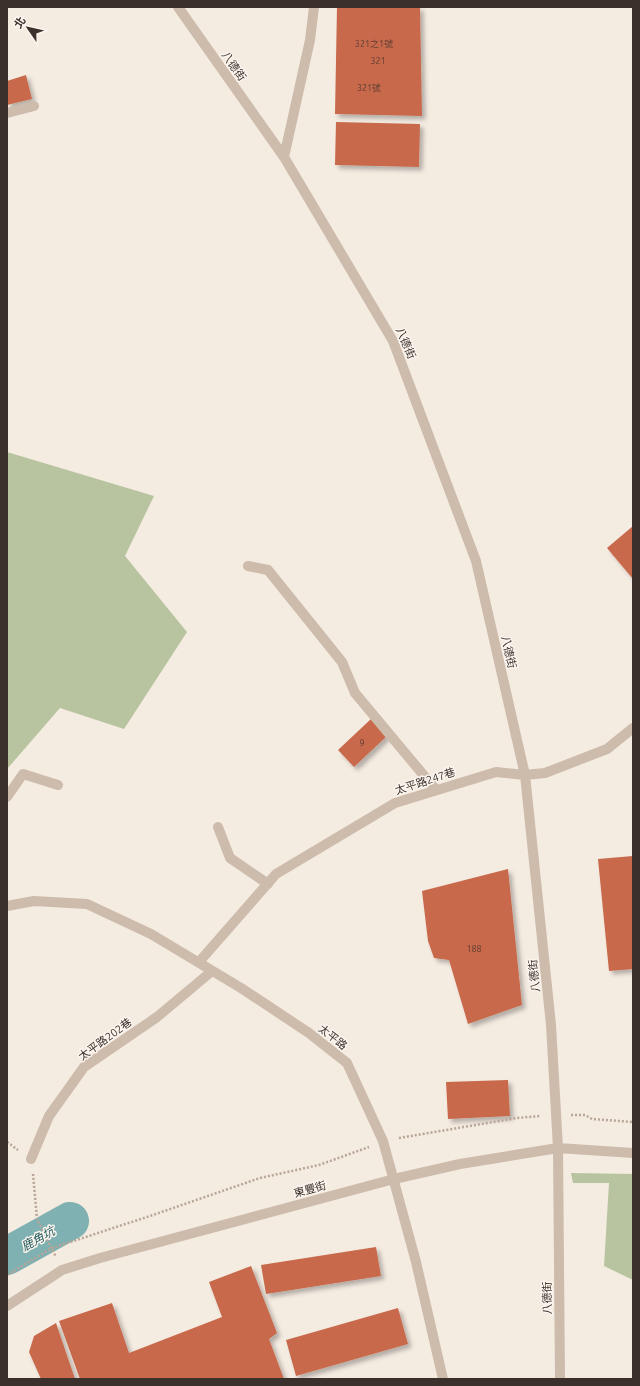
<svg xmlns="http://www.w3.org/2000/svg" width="640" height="1386" font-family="Ubuntu,'Noto Sans TC',sans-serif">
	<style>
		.green { fill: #b8c4a0 }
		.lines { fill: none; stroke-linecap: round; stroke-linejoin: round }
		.river { stroke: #7fb0b2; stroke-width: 38 }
		.building { fill: #c8694b; filter: url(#shadow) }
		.path { stroke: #b9a596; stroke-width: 2.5; stroke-dasharray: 2 2; stroke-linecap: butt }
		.minor { stroke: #cdbbac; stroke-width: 10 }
		.labels { text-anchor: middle; stroke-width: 3; stroke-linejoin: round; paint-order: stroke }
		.number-label { font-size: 9px; fill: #5e3e33 }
		.street-label { font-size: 11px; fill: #3b302b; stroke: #fbf5ee }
		.water-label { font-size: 12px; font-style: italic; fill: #1f5a5e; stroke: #fbf5ee }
	</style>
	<defs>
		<filter id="shadow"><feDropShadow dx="3.5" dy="3.5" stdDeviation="2" flood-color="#0004"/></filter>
	</defs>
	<rect width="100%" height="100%" fill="#f4ebe1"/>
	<path class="green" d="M7 452 154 496 125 556 187 632 124 729 60 708 7 769Z
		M571 1173 633 1174V1280L604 1266 609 1183H573Z"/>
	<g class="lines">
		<path class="river" d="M7 1256 70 1221"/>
	</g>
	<path class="building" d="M337 7H420L422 116 335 114Z
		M26 75 32 99 7 105V81Z
		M336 122 420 124 419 167 335 165Z
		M633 526V579L607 548Z
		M371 719 387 736 354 767 338 750Z
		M633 856V969L609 971 598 859Z
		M508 869 522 1005 468 1024 449 960 434 958 428 941 422 891Z
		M508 1080 510 1116 448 1119 446 1082Z
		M376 1247 381 1276 266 1294 261 1265Z
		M251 1266 277 1333 269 1339 284 1379H80L59 1321 112 1303 129 1353 222 1317 209 1282Z
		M398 1308 408 1344 296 1376 286 1340Z
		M56 1323 75 1379H41L29 1352 34 1336Z"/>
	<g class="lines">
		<path class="path" d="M571 1115H585L592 1119 633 1122
			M399 1138 517 1118 540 1116
			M7 1142 18 1150
			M33 1174 37 1219 56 1257
			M7 1275 52 1248 150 1216 260 1178 319 1165 369 1147"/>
		<path class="minor" d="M178 7 284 157 393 341 476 561 525 775 551 1025 558 1148 560 1379
			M7 113 34 106
			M284 157 310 40 314 7
			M248 566 268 570 342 662 355 693 436 790
			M7 797 23 774 58 785
			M218 827 230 858 268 884
			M7 906 34 901 87 904 151 934 241 988 309 1033 347 1063 383 1141 416 1262 443 1379
			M199 962 276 874 395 803 496 772 525 775 545 773 607 749 633 728
			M31 1159 49 1116 84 1067 157 1017 212 971
			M7 1306 62 1270 100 1258 394 1179 460 1164 558 1148 633 1153"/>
	</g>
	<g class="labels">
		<g class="number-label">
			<text x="374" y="47">321之1號</text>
			<text x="378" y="64">321</text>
			<text x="369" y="91">321號</text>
			<text x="362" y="746">9</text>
			<text x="474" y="952">188</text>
		</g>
		<g class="street-label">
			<text transform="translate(234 66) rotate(55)" y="4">八德街</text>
			<text transform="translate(406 343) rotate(66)" y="4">八德街</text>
			<text transform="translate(509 652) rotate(77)" y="4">八德街</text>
			<text transform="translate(425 781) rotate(-18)" y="4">太平路247巷</text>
			<text transform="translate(534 976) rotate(-96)" y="4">八德街</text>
			<text transform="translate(333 1037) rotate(38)" y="4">太平路</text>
			<text transform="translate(105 1039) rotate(-36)" y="4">太平路202巷</text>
			<text transform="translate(310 1189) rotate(-15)" y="4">東豐街</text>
			<text transform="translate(547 1298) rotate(-91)" y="4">八德街</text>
		</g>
		<g class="water-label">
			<text transform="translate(38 1239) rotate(-29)" y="4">鹿角坑</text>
		</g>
	</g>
	<rect width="640" height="1386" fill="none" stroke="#3b302b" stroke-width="16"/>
	<g transform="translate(28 28) rotate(304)" stroke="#fbf5ee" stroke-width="3" paint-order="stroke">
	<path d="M0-3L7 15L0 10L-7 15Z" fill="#3b302b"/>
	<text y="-6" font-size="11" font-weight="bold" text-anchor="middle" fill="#3b302b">北</text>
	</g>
</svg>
